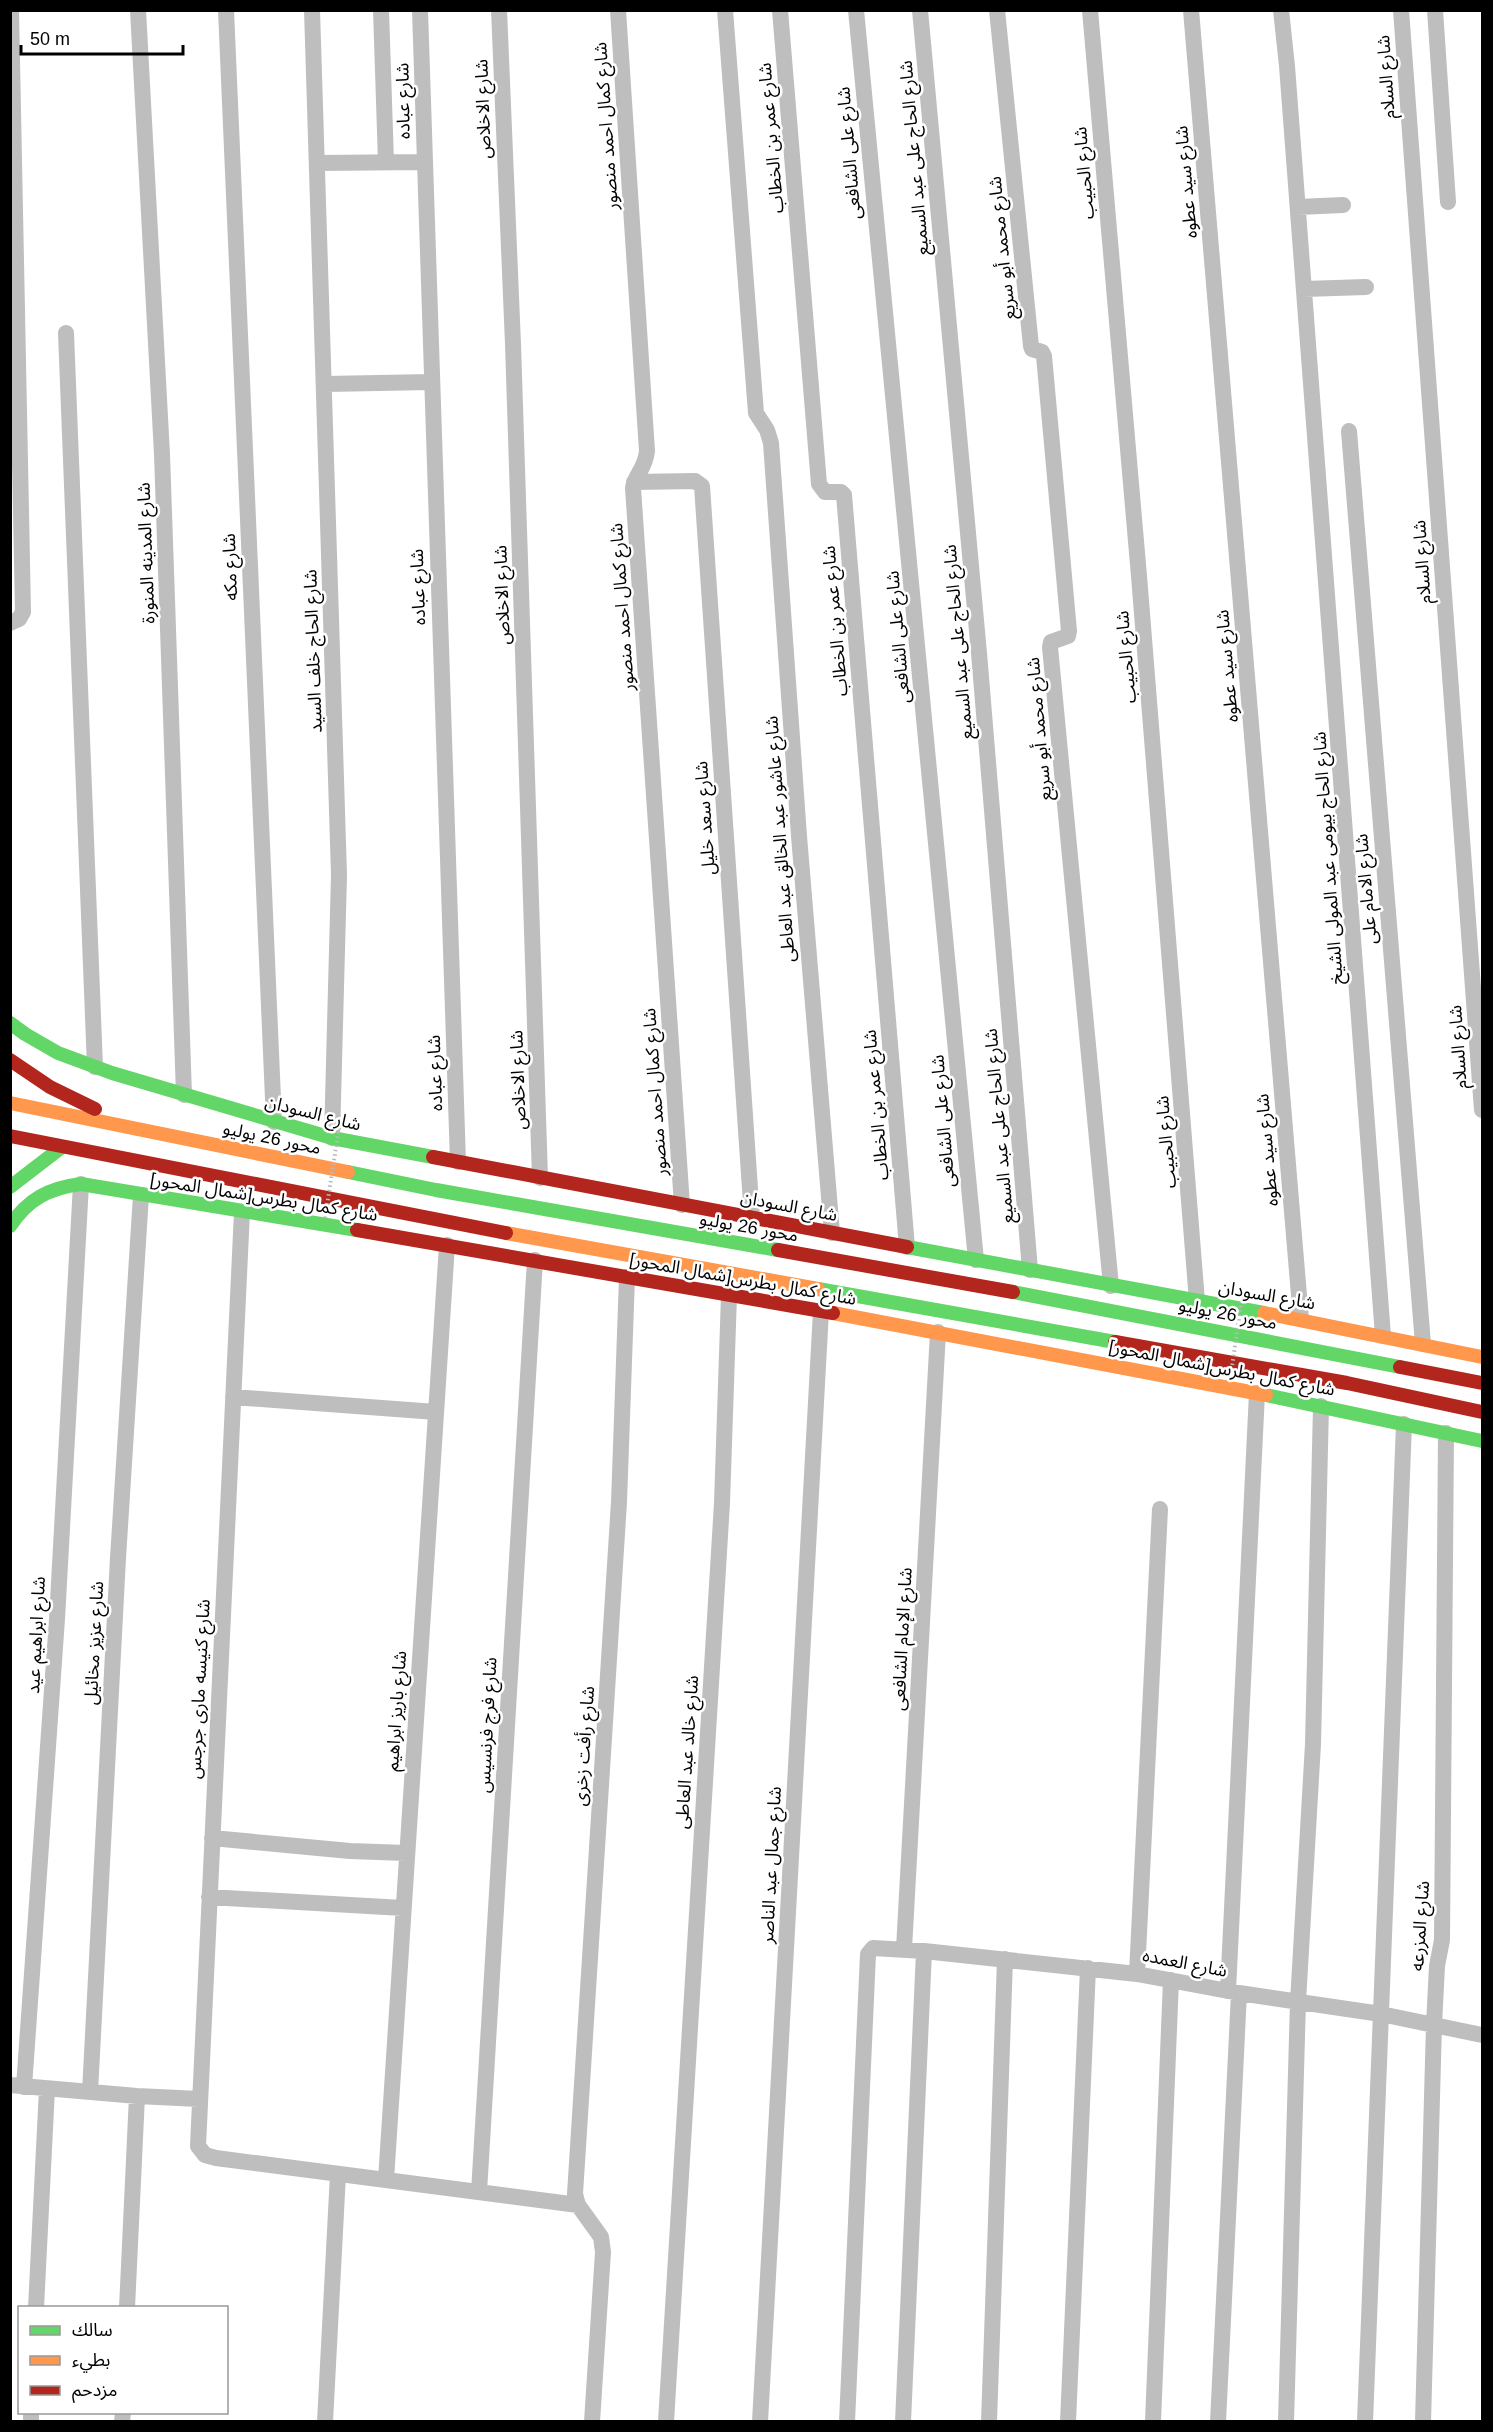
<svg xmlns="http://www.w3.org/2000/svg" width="1493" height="2432" font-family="Arial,'Noto Sans Arabic',sans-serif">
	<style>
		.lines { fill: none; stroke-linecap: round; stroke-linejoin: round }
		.street { stroke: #bebebe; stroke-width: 16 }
		.fast { stroke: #63d668; stroke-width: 14 }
		.slow { stroke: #ff974d; stroke-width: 14 }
		.jam { stroke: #b3261e; stroke-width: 14 }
		.path-bridge { stroke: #b9b9b9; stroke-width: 4; stroke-dasharray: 1.5 3; stroke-linecap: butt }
		.labels { text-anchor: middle; stroke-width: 5; stroke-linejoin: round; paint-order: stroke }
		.street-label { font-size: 18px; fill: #000; stroke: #fff }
	</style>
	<rect width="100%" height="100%" fill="#fff"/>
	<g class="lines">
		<path class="street" d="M138 10 162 454 184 1095
			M226 10 274 1122
			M312 10 339 875 332 1138
			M381 10 386 162
			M420 10 458 1162
			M499 10 513 344 540 1178
			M618 10 647 451C645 470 635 474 633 488L682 1205
			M725 10 756 413 767 430 771 443 799 836 832 1233
			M780 10 819 484 825 492H841L844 495 907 1247
			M856 10 976 1260
			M920 10 979 653 1030 1270
			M997 10 1031 346 1032 349 1042 352 1044 356 1069 631 1068 636 1051 642 1050 647 1111 1286
			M1090 10 1139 576 1197 1301
			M1191 10 1301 1319
			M1281 10 1287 66 1383 1336
			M1401 10 1482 1110
			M1435 10 1448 202
			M317 163 424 162
			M1298 207 1343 205
			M1304 289 1366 287
			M66 333 95 1067
			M325 384 431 382
			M1349 431 1423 1344
			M634 482 695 481 702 486 752 1218
			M10 623 19 619 23 612 11 10
			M242 1212 198 2146 205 2155 216 2158 578 2205
			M233 1397 436 1412
			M212 1838 350 1851 406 1853
			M209 1897 403 1908
			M904 1949 938 1332
			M1137 1974 1160 1509
			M1228 1991 1257 1393
			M10 2085 137 2096 199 2099
			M24 2087 57 1619 81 1184
			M90 2092 118 1558 141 1195
			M386 2180 447 1245
			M479 2192 535 1260
			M36 2308 47 2089
			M127 2308 137 2096
			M31 2422V2412
			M122 2422 123 2412
			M325 2422 338 2174
			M592 2422 603 2252 601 2237 578 2205 575 2194 619 1502 627 1277
			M666 2422 722 1503 729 1295
			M760 2422 821 1311
			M847 2422 868 1954 873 1948 924 1951 1137 1974 1239 1993 1381 2014 1482 2035
			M903 2422 924 1951
			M989 2422 1005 1959
			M1068 2422 1088 1968
			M1153 2422 1171 1980
			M1218 2422 1239 1993
			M1286 2422 1298 2002 1313 1744 1321 1406
			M1365 2422 1404 1424
			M1423 2422 1434 2025 1437 1966 1442 1940 1446 1433"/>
		<path class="fast" d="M10 1023 25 1034 58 1053 112 1073 332 1138 433 1157
			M348 1172 436 1190 778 1250
			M10 1187 62 1147
			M10 1226C28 1199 49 1188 81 1184L357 1230
			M907 1247 1264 1313
			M818 1289 1115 1342
			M1013 1292 1400 1367
			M1266 1395 1482 1441"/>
		<path class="slow" d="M10 1103 348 1172
			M506 1233 818 1289
			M833 1313 1266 1395
			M1264 1313 1482 1357"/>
		<path class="jam" d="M10 1060 50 1087 95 1109
			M10 1136 506 1233
			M433 1157 907 1247
			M357 1230 833 1313
			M778 1250 1013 1292
			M1115 1342 1347 1383 1482 1412
			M1400 1367 1482 1383"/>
		<path class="path-bridge" d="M325 1218 340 1122
			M1231 1374 1243 1290"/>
	</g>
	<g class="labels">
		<g class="street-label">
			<text transform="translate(1386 77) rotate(-94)" y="6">شارع السلام</text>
			<text transform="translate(403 101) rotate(-91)" y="6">شارع عباده</text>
			<text transform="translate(483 109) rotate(-92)" y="6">شارع الاخلاص</text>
			<text transform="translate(606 126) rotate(-94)" y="6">شارع كمال احمد منصور</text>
			<text transform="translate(771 138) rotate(-95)" y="6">شارع عمر بن الخطاب</text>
			<text transform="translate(849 153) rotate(-95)" y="6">شارع على الشافعى</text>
			<text transform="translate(914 158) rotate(-95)" y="6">شارع الحاج على عبد السميع</text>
			<text transform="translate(1084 173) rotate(-95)" y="6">شارع الحبيب</text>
			<text transform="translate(1186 182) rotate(-95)" y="6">شارع سيد عطوه</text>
			<text transform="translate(1002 248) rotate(-96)" y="6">شارع محمد أبو سريع</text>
			<text transform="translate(146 553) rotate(-92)" y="6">شارع المدينه المنورة</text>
			<text transform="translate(1422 562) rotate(-94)" y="6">شارع السلام</text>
			<text transform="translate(230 567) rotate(-92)" y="6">شارع مكه</text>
			<text transform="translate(418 587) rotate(-92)" y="6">شارع عباده</text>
			<text transform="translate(502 595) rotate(-92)" y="6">شارع الاخلاص</text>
			<text transform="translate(622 607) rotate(-94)" y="6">شارع كمال احمد منصور</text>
			<text transform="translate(835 621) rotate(-95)" y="6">شارع عمر بن الخطاب</text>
			<text transform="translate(898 637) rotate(-95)" y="6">شارع على الشافعى</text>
			<text transform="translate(958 642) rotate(-95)" y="6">شارع الحاج على عبد السميع</text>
			<text transform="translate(313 651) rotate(-92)" y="6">شارع الحاج خلف السيد</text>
			<text transform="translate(1126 657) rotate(-95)" y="6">شارع الحبيب</text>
			<text transform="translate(1227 666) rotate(-95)" y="6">شارع سيد عطوه</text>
			<text transform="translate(1039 729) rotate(-95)" y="6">شارع محمد أبو سريع</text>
			<text transform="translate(705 818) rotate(-94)" y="6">شارع سعد خليل</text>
			<text transform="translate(780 839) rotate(-94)" y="6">شارع عاشور عبد الخالق عبد العاطى</text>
			<text transform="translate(1328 858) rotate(-94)" y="6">شارع الحاج بيومى عبد المولى الشيخ</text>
			<text transform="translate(1366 889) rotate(-95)" y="6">شارع الامام على</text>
			<text transform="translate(1458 1047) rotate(-94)" y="6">شارع السلام</text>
			<text transform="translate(435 1073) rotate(-92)" y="6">شارع عباده</text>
			<text transform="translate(518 1080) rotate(-92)" y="6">شارع الاخلاص</text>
			<text transform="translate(655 1092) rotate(-94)" y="6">شارع كمال احمد منصور</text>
			<text transform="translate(876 1105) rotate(-95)" y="6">شارع عمر بن الخطاب</text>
			<text transform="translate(313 1113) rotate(14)" y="6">شارع السودان</text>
			<text transform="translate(943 1121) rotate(-95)" y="6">شارع على الشافعى</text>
			<text transform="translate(999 1126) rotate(-95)" y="6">شارع الحاج على عبد السميع</text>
			<text transform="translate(272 1138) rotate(12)" y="6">محور 26 يوليو</text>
			<text transform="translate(1166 1142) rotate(-95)" y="6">شارع الحبيب</text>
			<text transform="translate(1267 1150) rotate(-95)" y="6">شارع سيد عطوه</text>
			<text transform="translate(264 1197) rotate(9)" y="6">شارع كمال بطرس[شمال المحور]</text>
			<text transform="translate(789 1206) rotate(11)" y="6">شارع السودان</text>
			<text transform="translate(749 1227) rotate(10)" y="6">محور 26 يوليو</text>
			<text transform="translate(743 1279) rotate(10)" y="6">شارع كمال بطرس[شمال المحور]</text>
			<text transform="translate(1267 1295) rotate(10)" y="6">شارع السودان</text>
			<text transform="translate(1228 1314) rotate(11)" y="6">محور 26 يوليو</text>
			<text transform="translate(1222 1368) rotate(11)" y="6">شارع كمال بطرس[شمال المحور]</text>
			<text transform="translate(36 1635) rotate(-87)" y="6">شارع ابراهيم عيد</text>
			<text transform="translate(902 1639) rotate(-87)" y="6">شارع الإمام الشافعى</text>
			<text transform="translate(94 1643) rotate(-87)" y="6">شارع عزيز مخائيل</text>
			<text transform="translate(199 1689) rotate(-87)" y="6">شارع كنيسه مارى جرجس</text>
			<text transform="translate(396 1711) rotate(-86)" y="6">شارع باريز ابراهيم</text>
			<text transform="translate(487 1725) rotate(-87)" y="6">شارع فرج فرنسيس</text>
			<text transform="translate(584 1746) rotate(-86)" y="6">شارع رأفت زخرى</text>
			<text transform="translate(687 1752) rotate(-86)" y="6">شارع خالد عبد العاطى</text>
			<text transform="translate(771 1865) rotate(-87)" y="6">شارع جمال عبد الناصر</text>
			<text transform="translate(1420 1926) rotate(-86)" y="6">شارع المزرعه</text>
			<text transform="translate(1185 1963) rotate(11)" y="6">شارع العمده</text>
		</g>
	</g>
	<rect width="1493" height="2432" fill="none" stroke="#000000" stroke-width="24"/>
	<rect x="18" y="2306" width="210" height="108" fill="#ffffff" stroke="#999999" stroke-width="1.5"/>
	<rect x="30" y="2326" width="30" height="9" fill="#63d668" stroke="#999999" stroke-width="1.5"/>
	<text x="72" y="2336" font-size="18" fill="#000000">سالك</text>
	<rect x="30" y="2356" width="30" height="9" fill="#ff974d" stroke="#999999" stroke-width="1.5"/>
	<text x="72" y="2366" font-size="18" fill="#000000">بطيء</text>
	<rect x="30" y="2386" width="30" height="9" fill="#b3261e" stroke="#999999" stroke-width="1.5"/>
	<text x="72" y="2396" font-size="18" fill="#000000">مزدحم</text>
	<path d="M21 45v9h162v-9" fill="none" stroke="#000000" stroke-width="3"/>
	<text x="30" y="45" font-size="18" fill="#000000" stroke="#ffffff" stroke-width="4.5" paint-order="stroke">50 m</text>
</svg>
